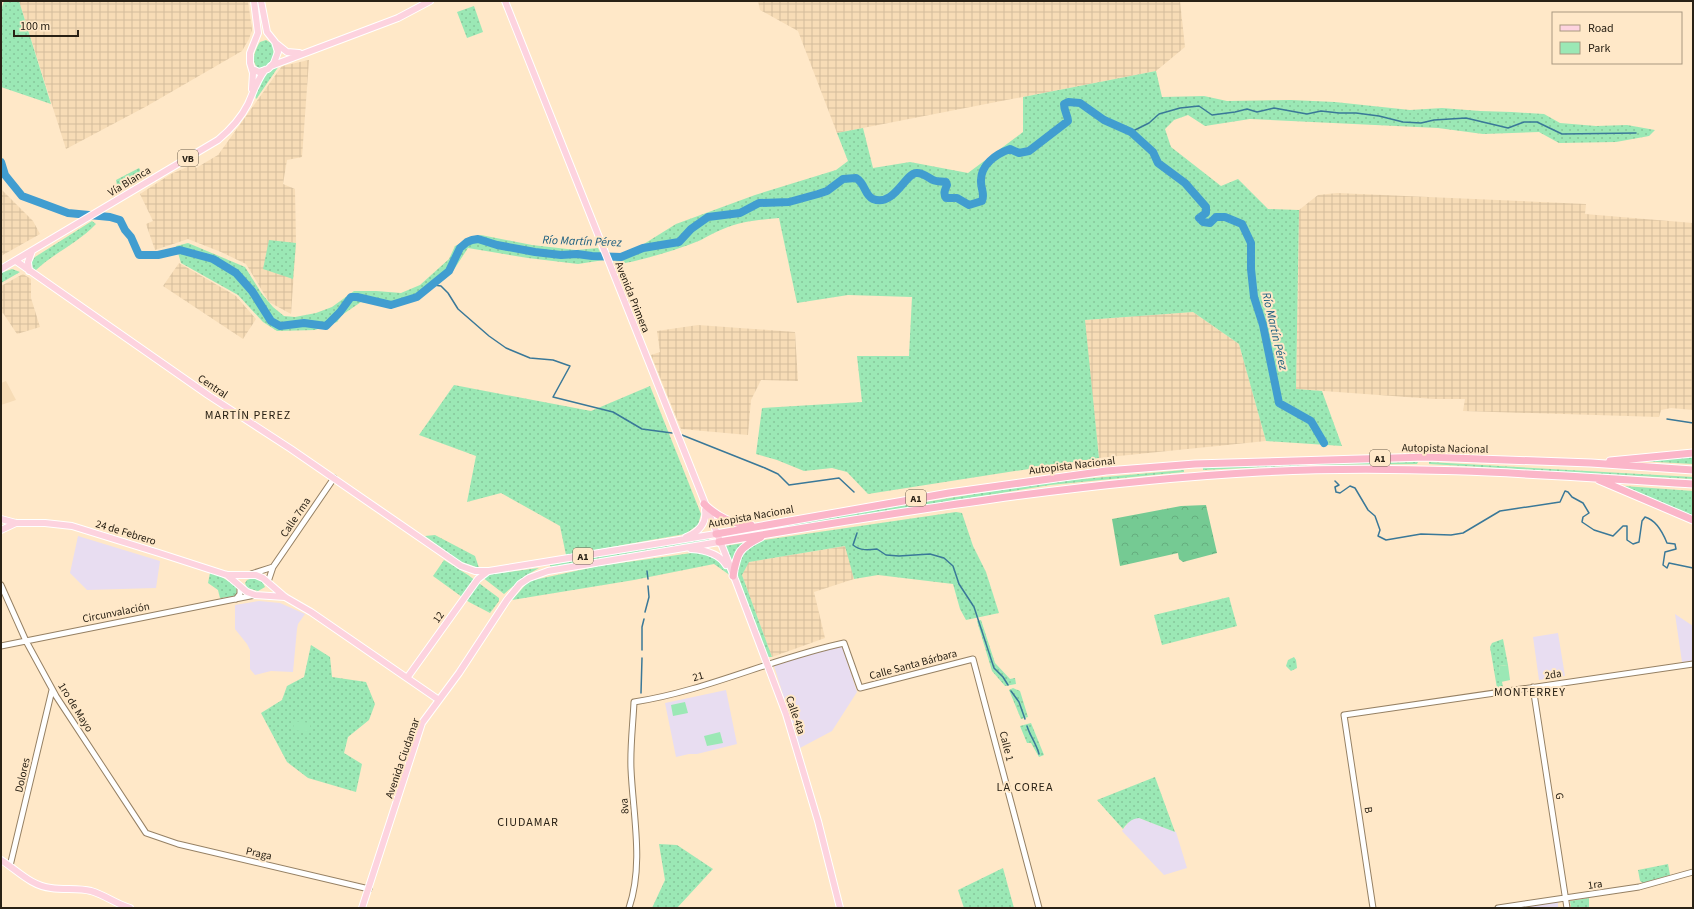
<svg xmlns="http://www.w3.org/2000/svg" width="1694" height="909" font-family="'Source Sans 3',sans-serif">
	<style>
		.industrial { fill: url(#industrial-grid) }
		.education { fill: #e8ddf1 }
		.built { fill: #f7dcb6 }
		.green { fill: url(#green-dots) }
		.forest { fill: url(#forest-crowns) }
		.pitch { fill: #9be8b5 }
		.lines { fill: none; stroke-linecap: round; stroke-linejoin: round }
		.stream { stroke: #3a7898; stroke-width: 1.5 }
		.river { stroke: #419dd0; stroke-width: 8 }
		.minor-casing { stroke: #968164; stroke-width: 7 }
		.major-casing { stroke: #fff; stroke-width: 8 }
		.highway-casing { stroke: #fff; stroke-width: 9 }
		.minor { stroke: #fff; stroke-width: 5 }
		.major { stroke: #fdd3df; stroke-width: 6 }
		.highway { stroke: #fbb6c9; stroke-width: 7 }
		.labels { text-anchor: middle; stroke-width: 4; stroke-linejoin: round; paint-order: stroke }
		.shield { fill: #ffe8c8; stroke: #695d4b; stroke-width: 1 }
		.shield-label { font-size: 10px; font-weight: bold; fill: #292115 }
		.street-label { font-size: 11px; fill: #292115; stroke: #ffe8c8 }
		.water-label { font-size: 12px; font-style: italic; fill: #175b7e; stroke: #ffe8c8 }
		.neighbourhood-label { font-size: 12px; letter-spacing: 1px; fill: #292115; stroke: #ffe8c8 }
	</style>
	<defs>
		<pattern id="industrial-grid" width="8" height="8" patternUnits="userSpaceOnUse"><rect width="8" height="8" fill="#f7dcb6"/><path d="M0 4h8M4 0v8" fill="none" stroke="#d4bc9c"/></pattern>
		<pattern id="green-dots" width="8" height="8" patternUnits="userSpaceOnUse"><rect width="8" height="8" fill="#9be8b5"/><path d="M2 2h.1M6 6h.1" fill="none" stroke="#86c79b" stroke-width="1.8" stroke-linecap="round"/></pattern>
		<pattern id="forest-crowns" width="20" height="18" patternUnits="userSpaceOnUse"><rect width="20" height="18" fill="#75ca93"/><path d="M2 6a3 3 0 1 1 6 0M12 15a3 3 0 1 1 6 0" fill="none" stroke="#65ad7e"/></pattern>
	</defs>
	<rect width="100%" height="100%" fill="#ffe8c8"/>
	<path class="industrial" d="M19 1H248L252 30 249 39 242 51 147 106 66 149Z
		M758 1H1180L1185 47 1156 71 837 133 798 31 760 10Z
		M309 60 302 157 287 160 283 184 295 189 296 243 291 314 269 302 246 264 221 252 188 239 155 250 146 224 153 221 140 194 171 174 194 164 196 168 218 155 282 66Z
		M1 189 33 221 40 234 1 256Z
		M1337 193 1586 204 1585 214 1693 223V410L1671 408 1661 410 1659 417 1463 411 1465 399H1434L1296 389 1299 210 1318 195Z
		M179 263 236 296 256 319 243 339 163 286Z
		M23 274 31 279V298L40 327 17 334 3 313 1 314V286Z
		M1193 312 1239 344 1266 441 1099 458 1084 320Z
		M698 325 795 332 798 381 761 380 751 400 748 435 681 429 651 355 660 352 657 331Z
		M846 546 854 579 814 592 825 638 772 657 742 575 748 562Z"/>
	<path class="education" d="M78 536 160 561 156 588 87 590 70 573Z
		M259 601 280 603 305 614 298 624 297 629 293 672 271 671 255 675 250 669V650L247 644 235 629V605Z
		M1675 614 1693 626V661L1682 662Z
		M1558 633 1565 676 1539 680 1533 637Z
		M842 646 857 692 832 731 800 748 774 666 809 654Z
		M726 690 737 744 697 754H689L676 757 665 703Z
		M1134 818H1139L1176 832 1187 868 1164 875 1122 831 1128 823Z
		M1558 902V908H1517Z"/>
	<path class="built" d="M6 381 16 400 1 405V383Z"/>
	<path class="green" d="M4 1H19L51 104 1 87V10Z
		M474 6 483 32 467 38 457 12Z
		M266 40 273 44C275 54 272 70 259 69 250 62 255 50 260 42Z
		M281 63 257 98 256 99C252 85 270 69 281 63Z
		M1156 71 1162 97 1204 96 1227 101 1291 100 1335 102 1410 110 1442 108 1480 111 1512 112 1544 114 1560 123 1596 126 1627 125 1655 130 1649 136 1616 142 1559 143 1539 132 1483 134 1438 128 1250 119 1205 126 1188 115 1174 120 1165 129 1171 147 1221 186 1238 179 1268 209 1299 210 1296 389 1322 391 1342 446 1266 441 1239 344 1193 312 1085 320 1099 458 868 494 847 472 832 468 804 471 777 460 756 454 762 408 862 402 857 356H909L912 297 848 295 797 303 779 218C760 220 741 221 723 229 715 232 708 236 701 240 680 249 632 264 610 265L676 224 755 195 836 170 848 161 837 133 863 128 873 168 910 162 968 173 1023 132V97Z
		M139 168 144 176 123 187 117 185 116 180Z
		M92 221 96 224C78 243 54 253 36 270L33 269 31 263 35 257Z
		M481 235 532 245 576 250 598 248 604 260 578 264 528 258 468 248 451 274 427 293 385 306 361 302 342 315 337 322 315 330 277 331 263 322 238 295 181 263 176 246 188 243 245 267 262 294 273 307 284 316 295 317 316 313 332 307 354 291H376L401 293 420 285 449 259 455 246Z
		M269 240 296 243 293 279 263 269Z
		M12 269 20 272 1 283V273Z
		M454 385 591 411 650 386 701 514 698 525 685 534 566 555 560 526 501 493 467 502 476 456 419 435Z
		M1693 456V464L1639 461Z
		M1418 462 1417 464 1311 465 1203 470V468L1311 464Z
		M1429 462 1693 477V479L1429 464Z
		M1184 470V472L1050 485 778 529 777 526 1049 482Z
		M1624 486 1693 491V517L1690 516Z
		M956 512 962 513 973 546 986 572 999 613 966 620 960 609 953 584 878 575 854 579 845 546 749 562 742 575 772 657H768L739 585C734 561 740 548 764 540Z
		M435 535 475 556 479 568 459 561 425 536Z
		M709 538V540L551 567 550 565Z
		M749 542 736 552 733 565 725 546Z
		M699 552C715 554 723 562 731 576L714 564 634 580 512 600 529 581 599 566Z
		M444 560 468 575 499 598V601L490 613 469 602 433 576Z
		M539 568 525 576 504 594 482 577 491 574Z
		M210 573 220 576 236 586 237 592 236 596 220 598 218 590 208 583Z
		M253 578 262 581 265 587 258 591 247 588 245 583 247 580Z
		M1229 597 1237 626 1162 645 1154 615Z
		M981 620 995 663 1010 679 1015 678 1016 684 1005 686 992 671 977 621Z
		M1503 639 1508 665 1499 666 1503 687 1497 688 1490 647 1492 643Z
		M311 645 330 657 332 677 366 682 375 704 369 720 348 737 344 753 362 764 356 792 308 778 287 762 261 713 282 700 287 686 304 677Z
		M1294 657 1296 660 1297 668 1291 671 1286 666 1288 660Z
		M1013 688 1020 691 1028 717 1021 719 1009 690Z
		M1031 723 1044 755 1039 757 1031 743H1027L1020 726Z
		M1155 777 1175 832 1139 818C1131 819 1127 823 1123 829L1097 800Z
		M659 844 677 845 713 869 677 908H652L665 880Z
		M1668 864 1670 875 1643 883 1640 881 1638 870Z
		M1003 868 1014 908H964L958 890Z
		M1589 898V908H1571L1570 901Z"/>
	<path class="forest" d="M1206 505 1217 553 1183 562 1179 559 1178 553 1120 566 1112 519 1181 506Z"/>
	<path class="pitch" d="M1508 665 1510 680 1501 682 1499 666Z
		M685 702 688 713 673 716 671 705Z
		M294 721 311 723 309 732 293 730Z
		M720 732 723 743 707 746 704 736Z"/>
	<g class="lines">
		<path class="stream" d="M1131 132 1149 123 1159 114 1180 108 1199 106 1212 115 1235 112 1247 109 1257 112 1274 108 1307 114 1321 111 1339 113H1356L1379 116 1403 122 1421 123 1434 120 1466 118 1508 128 1524 122H1537L1562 134 1636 133
			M434 285 441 286 448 293 458 309 489 336 506 348 530 358 553 360 570 366 553 397 613 412 642 429 672 433
			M1667 419 1693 423
			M682 435 765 468 778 474 789 485 839 478 854 492
			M1335 481 1339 485 1335 487 1336 492 1340 493 1350 486 1355 488 1368 510 1375 516 1380 530 1378 536 1386 540 1421 534 1451 535 1463 533 1500 511 1560 502 1565 491 1568 492 1572 497 1583 503 1589 513 1583 517 1582 522 1594 530 1613 536 1623 526H1627V540L1633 544 1639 542 1642 521 1645 517C1656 520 1663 533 1667 543L1675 544 1676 549 1665 552 1663 565 1667 568 1669 563 1693 568
			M857 533 853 545C860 551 869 550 877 549L886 555 899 556 930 554 944 558 953 566 959 584 974 607 994 668 1003 677 1008 685
			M647 571 648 579
			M645 612 649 597 648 586
			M642 650V627L644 619
			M1011 691 1019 702 1025 719
			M641 693 642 658
			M1027 726C1030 736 1036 743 1039 754"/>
		<path class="river" d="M1 162 5 175 22 196 68 213 110 217 120 220 125 230 131 237 139 255H158L180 250 213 259 236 273 252 291 271 321 280 326 304 323 326 326 340 312 351 297H357L391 305 417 297 449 271 460 248 467 242 472 240 478 239 497 245 535 252 561 255 577 254 592 256 621 257 643 248 679 242 691 229 708 217 740 213 759 203 789 202 818 194 827 191 843 179 856 178C866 184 864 195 873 199 894 207 905 174 916 173 923 172 928 178 933 180 937 182 942 181 946 182L947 185C945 190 943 193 946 198H957L969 205 982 201C985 194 981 189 981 182 980 165 996 154 1010 149L1019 153 1029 151 1068 121C1068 116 1064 111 1064 104L1068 102 1080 103 1104 120 1131 132 1153 152 1158 163 1185 183 1206 207V213L1199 218 1203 222 1210 223 1216 217H1225L1242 224 1251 243V269L1254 297 1263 325 1279 403 1311 421 1324 443"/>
		<g class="minor-casing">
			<path id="minor" d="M251 574 273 567
				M268 582 273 567 334 478
				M1 585 26 641 56 696 146 833 178 844 369 889
				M236 599 240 594V587
				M1 646 255 595
				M1533 687 1567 908
				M10 866 52 690
				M629 908C644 864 633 815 631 769 630 747 633 724 634 702 706 691 773 658 844 643L860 688 973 659 1039 908
				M1373 908 1344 715 1693 664
				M1498 908 1639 887 1693 872"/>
		</g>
		<g class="major-casing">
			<path id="major" d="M505 1 730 566 786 714 818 821 840 908
				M277 44 287 52 299 53
				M271 66 398 18 430 1
				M252 69 259 72 268 69 274 63 278 52 275 42 267 32 261 1
				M252 89 253 73 250 63V53L258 33 254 1
				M16 261 208 395 291 449 461 566 475 571H489L716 534
				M1 269 218 140C230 130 241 118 248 104 253 93 257 80 265 70
				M29 271 28 262 32 251
				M1 519 16 523H45L72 526 159 553 227 575H256L263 578 285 597 311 612 439 700
				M1 530 16 523
				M686 537C698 533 707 523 705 510
				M691 549C705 550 719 553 726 565
				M227 575 247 592 255 595 285 597
				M407 678 478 579 487 572
				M1 860C17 870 31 886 51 888 65 890 78 888 91 891 105 895 116 904 130 908
				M362 908 422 723 459 673 507 600 520 584 529 578 548 571 719 542"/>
		</g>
		<g class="highway-casing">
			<path id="highway" d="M1610 461 1693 453
				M1599 480 1693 520
				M704 504C718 517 731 524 751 525
				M716 534 949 493 1106 471 1195 464 1426 457 1591 463 1693 470
				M719 542C899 512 1078 482 1260 472 1405 464 1549 475 1693 484
				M733 576C737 552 739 548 761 537"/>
		</g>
		<use href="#minor" class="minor"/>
		<use href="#major" class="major"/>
		<use href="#highway" class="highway"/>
	</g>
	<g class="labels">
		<g class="shield">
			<rect x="178" y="150" width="20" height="16" rx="3"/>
			<rect x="1370" y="450" width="20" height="16" rx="3"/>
			<rect x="906" y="490" width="20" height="16" rx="3"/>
			<rect x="573" y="548" width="20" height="16" rx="3"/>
		</g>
		<g class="shield-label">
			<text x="188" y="162">VB</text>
			<text x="1380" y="462">A1</text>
			<text x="916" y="502">A1</text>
			<text x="583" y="560">A1</text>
		</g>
		<g class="street-label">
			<text transform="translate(129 181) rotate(-31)" y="4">Vía Blanca</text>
			<text transform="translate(633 297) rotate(68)" y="4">Avenida Primera</text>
			<text transform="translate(213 386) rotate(34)" y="4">Central</text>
			<text transform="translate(1445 448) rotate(1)" y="4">Autopista Nacional</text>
			<text transform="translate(1072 465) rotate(-7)" y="4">Autopista Nacional</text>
			<text transform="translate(751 516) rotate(-10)" y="4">Autopista Nacional</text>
			<text transform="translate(295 517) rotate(-56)" y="4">Calle 7ma</text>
			<text transform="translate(126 532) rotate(17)" y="4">24 de Febrero</text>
			<text transform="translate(116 612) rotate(-11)" y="4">Circunvalación</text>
			<text transform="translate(438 617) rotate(-54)" y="4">12</text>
			<text transform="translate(913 664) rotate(-15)" y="4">Calle Santa Bárbara</text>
			<text transform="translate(1553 674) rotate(-9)" y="4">2da</text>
			<text transform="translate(698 676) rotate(-16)" y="4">21</text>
			<text transform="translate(76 707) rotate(58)" y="4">1ro de Mayo</text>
			<text transform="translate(796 715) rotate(71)" y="4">Calle 4ta</text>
			<text transform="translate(1007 746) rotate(76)" y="4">Calle 1</text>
			<text transform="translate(402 758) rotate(-71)" y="4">Avenida Ciudamar</text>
			<text transform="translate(22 775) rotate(-77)" y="4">Dolores</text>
			<text transform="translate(1560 796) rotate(81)" y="4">G</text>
			<text transform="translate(624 806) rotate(-93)" y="4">8va</text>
			<text transform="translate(1369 810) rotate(82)" y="4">B</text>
			<text transform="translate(259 853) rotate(13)" y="4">Praga</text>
			<text transform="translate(1595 884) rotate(-8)" y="4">1ra</text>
		</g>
		<g class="water-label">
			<text transform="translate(582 241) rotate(2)" y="4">Río Martín Pérez</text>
			<text transform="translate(1275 331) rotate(77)" y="4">Río Martín Pérez</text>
		</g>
		<g class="neighbourhood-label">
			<text x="248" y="419">MARTÍN PEREZ</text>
			<text x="1530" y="696">MONTERREY</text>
			<text x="1025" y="791">LA COREA</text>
			<text x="528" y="826">CIUDAMAR</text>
		</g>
	</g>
	<rect width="1694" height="909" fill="none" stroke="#292115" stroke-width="4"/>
	<rect x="1552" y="12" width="130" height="52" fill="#ffe8c8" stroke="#a99880"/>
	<rect x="1560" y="25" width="20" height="6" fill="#fdd3df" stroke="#a99880"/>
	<text x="1588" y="32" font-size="12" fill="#292115">Road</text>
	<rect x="1560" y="42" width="20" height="12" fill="#9be8b5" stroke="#a99880"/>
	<text x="1588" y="52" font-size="12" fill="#292115">Park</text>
	<path d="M14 30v6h64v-6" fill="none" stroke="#292115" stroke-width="2"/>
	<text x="20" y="30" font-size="12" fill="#292115" stroke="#ffe8c8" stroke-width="3" paint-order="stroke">100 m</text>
</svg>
